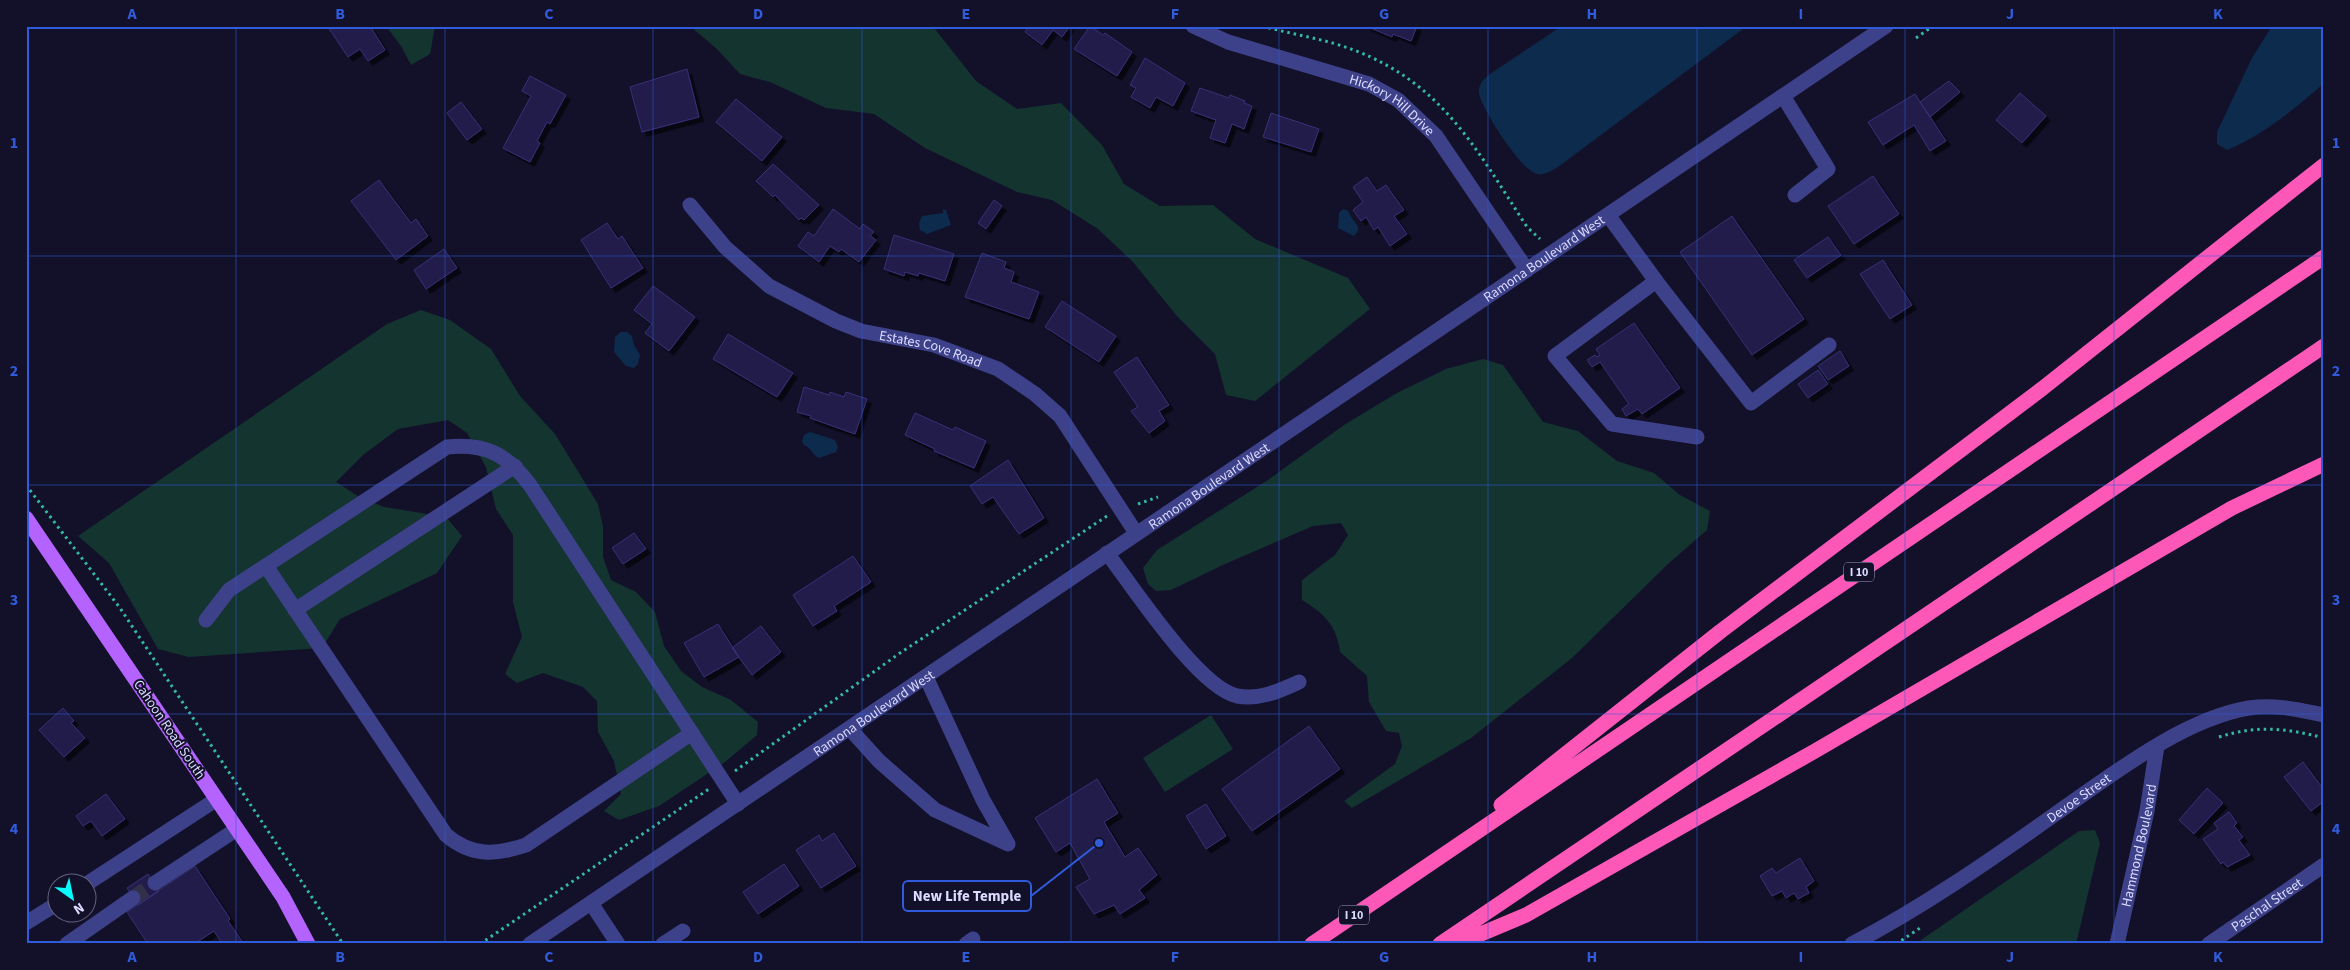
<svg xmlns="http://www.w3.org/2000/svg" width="2350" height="970" font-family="'Source Sans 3',sans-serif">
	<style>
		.green { fill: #143430 }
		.water { fill: #0d2b4d }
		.building { fill: #221d4b; stroke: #373077; filter: url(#shadow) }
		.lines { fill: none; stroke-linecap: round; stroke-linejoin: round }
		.minor-tunnel { stroke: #312f4a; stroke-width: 15; stroke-dasharray: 15 8; stroke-linecap: butt }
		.path { stroke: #32bca6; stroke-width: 3; stroke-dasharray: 2.5 4; stroke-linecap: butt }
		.minor { stroke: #3d4189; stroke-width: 15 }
		.major { stroke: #b563fe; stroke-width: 15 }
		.highway { stroke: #fd57b7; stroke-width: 15 }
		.grid { fill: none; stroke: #305cdc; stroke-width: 1; stroke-opacity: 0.55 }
		.labels { text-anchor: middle; stroke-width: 4; stroke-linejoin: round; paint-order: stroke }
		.shield { fill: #13112a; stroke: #a09ebf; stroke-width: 1 }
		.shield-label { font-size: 12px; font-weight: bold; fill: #dcdbff }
		.street-label { font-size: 14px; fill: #dcdbff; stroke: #13112a }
		.leader { fill: none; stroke: #305cdc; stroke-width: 2 }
		.callout-dot { fill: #305cdc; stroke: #13112a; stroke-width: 2 }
		.callout { fill: #13112a; stroke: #305cdc; stroke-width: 2 }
		.callout-label { font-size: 15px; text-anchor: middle; font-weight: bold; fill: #dcdbff }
		.neatline { fill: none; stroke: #305cdc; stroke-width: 2 }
		.grid-label { font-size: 16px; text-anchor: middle; font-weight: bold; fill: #305cdc }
	</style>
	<defs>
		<filter id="shadow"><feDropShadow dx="4.5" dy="4.5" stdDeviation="0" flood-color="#0009"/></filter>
	</defs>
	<rect width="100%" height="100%" fill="#13112a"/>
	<path class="green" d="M386 26H435L430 54 411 65 401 46Z
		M690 26H929L935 29 976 81 1017 109 1061 103 1102 145 1124 184 1160 206 1213 205 1255 239 1348 278 1370 309 1255 401 1226 395 1215 354 1176 315 1133 262 1098 229 1052 200 1017 192 925 148 874 114 826 108 770 82 740 74 717 49Z
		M421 310 450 320 491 349 520 396 555 434 598 504 603 527V557L611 580 636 592 655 612 664 646 681 671 702 687 731 700 758 722 757 735 725 762 659 806 619 820 604 811 621 794 614 761 598 732 597 701 583 687 543 673 517 683 505 674 522 637 513 602V535L496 509 486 467 467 433 448 420 398 429 363 455 336 482 358 496 384 507 446 517 462 536 437 573 340 619 322 648 189 657 158 649 109 563 78 536 387 324Z
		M1483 359 1503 365 1543 422 1578 431 1617 461 1654 473 1680 495 1710 511 1707 530 1669 563 1572 658 1471 738 1352 808 1344 801 1395 764 1402 746 1399 733 1386 731 1369 702 1367 676 1340 652C1337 626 1324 613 1302 600V580L1335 555 1348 535 1341 523 1313 526 1225 564 1171 590 1156 591 1148 584 1143 568 1157 550 1268 480 1344 425 1397 393 1446 369Z
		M1211 715 1233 749 1165 792 1143 758Z
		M2095 830 2100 843 2076 944H1922L1921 940 2079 831Z"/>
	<path class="water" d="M1562 26H1747L1558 167C1552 170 1544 176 1537 174 1522 172 1481 108 1479 93 1478 84 1484 79 1490 74Z
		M2272 26H2324V83C2295 109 2263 135 2227 150L2217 144V132L2252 58Z
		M943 209 946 210 951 225 927 234 920 230 919 223 922 216 943 213Z
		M1343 209C1351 211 1348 213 1352 218 1357 226 1362 227 1354 236L1338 228 1339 213Z
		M621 332H627L632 336 634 345 640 355 638 364 634 368 626 366 614 352 615 337Z
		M810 432 835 440 838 447 836 452 819 458C812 455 812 448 804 445L802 441 804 435Z"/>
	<path class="building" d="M370 26 385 50 368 61 360 49 348 57 328 27Z
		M1029 26H1070L1062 37 1053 30 1042 45 1025 32Z
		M1090 26 1103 35 1105 33 1132 52 1117 76 1074 49Z
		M1366 26H1417L1411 41 1393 34 1392 37Z
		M1145 58 1185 83 1173 106 1156 97 1150 108 1131 97 1136 88 1130 85Z
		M687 69 699 117 642 132 630 87Z
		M530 76 566 95 550 124 547 122 537 141 540 143 530 162 503 148 531 96 522 91Z
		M1949 81 1960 92 1930 117 1920 102Z
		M1200 88 1229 98 1230 95 1245 101 1244 103 1252 106 1244 129 1232 124 1225 143 1210 138 1216 120 1191 111Z
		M2020 93 2046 116 2022 143 1996 120Z
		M1915 94 1946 141 1930 151 1914 125 1883 145 1868 122Z
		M736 99 782 137 762 161 716 122Z
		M461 102 482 129 467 140 447 113Z
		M1271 113 1319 129 1311 152 1263 137Z
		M773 164 819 205 804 220 801 218 799 220 775 195 773 197 756 181Z
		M1873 176 1899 214 1854 244 1828 206Z
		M1367 177 1377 191 1386 185 1404 210 1394 216 1407 234 1390 246 1378 227 1374 230 1366 217 1361 221 1353 210 1363 202 1353 187Z
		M379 180 411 223 416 219 428 236 396 260 351 201Z
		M994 200 1002 206 986 229 978 223Z
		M833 209 860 229 863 224 874 232 870 236 876 240 859 262 841 249 839 252 830 246 819 262 798 246 808 232 814 236Z
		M1732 216 1804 319 1752 355 1680 252Z
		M607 223 618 239 622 236 643 268 611 288 581 240Z
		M894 235 954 254 945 281 919 273 918 276 905 272 904 276 884 269Z
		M1828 237 1841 255 1807 278 1794 260Z
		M444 249 457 268 426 289 414 270Z
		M982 253 1006 262 1004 268 1014 272 1011 282 1039 292 1029 319 965 297Z
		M1883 260 1912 305 1890 319 1860 274Z
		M653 286 695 317 669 351 645 333 652 324 634 310Z
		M1062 301 1116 336 1099 362 1045 327Z
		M1634 323 1680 388 1642 414 1638 409 1626 416 1622 409 1629 404 1600 362 1592 367 1587 360 1595 355 1597 357 1600 355 1596 349Z
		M728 334 793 373 777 397 713 359Z
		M1840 351 1849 366 1828 380 1818 366Z
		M1137 357 1169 405 1159 411 1165 421 1149 433 1131 411 1138 407 1114 372Z
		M1818 370 1828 384 1808 398 1798 384Z
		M804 387 829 395 830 392 844 397 846 392 867 399 855 434 810 418 811 416 797 412Z
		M915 413 953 430 955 427 986 441 974 468 934 451 935 449 905 435Z
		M1008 460 1044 518 1019 534 993 497 982 504 970 486Z
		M634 533 646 549 623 564 612 548Z
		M853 556 871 582 834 606 837 611 813 626 793 595Z
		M718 624 739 657 704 677 684 643Z
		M761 626 781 652 752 675 732 648Z
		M63 708 74 721 71 723 85 738 64 757 39 730Z
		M1309 726 1340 769 1252 831 1222 789Z
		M2303 762 2324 790V801L2311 811 2284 777Z
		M1097 779 1118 813 1104 822 1125 857 1138 848 1157 875 1139 890 1145 898 1120 914 1114 905 1094 914 1076 887 1090 879 1070 843 1056 852 1035 818Z
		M2207 788 2223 803 2194 834 2179 820Z
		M106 794 125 819 102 836 91 821 83 826 76 816Z
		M1206 804 1226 836 1206 849 1186 816Z
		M2229 812 2237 823 2234 826 2243 837 2239 840 2250 855 2227 867 2223 862 2221 864 2203 839 2218 829 2214 823Z
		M834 833 856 866 821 888 796 850 819 835 822 841Z
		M1800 858 1814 881 1806 887 1809 893 1798 899 1794 893 1786 898 1782 891 1772 896 1760 876 1772 868 1776 873Z
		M784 864 799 886 758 914 743 892Z
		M195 866 230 919 228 921 244 944H219L221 942 214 931 194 944H148L127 912Z
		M148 874 159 891 138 905 127 888Z"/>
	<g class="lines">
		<path class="minor-tunnel" d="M133 898 155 883"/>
		<path class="path" d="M1262 26C1287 33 1312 37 1336 44 1438 75 1473 144 1527 227L1540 239
			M1916 38 1933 26
			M26 485 120 608 343 944
			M1138 504 1158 497
			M2219 737C2257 725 2286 728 2324 738
			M735 771 900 653 1107 516
			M480 944 709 789
			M1896 944 1920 928"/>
		<g class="minor">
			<path id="s1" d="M1193 26 1228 42 1369 84 1398 100 1436 136 1527 270"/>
			<path d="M1783 96 1828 169 1795 195"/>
			<path id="s2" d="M690 205 725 247 769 286 836 321 861 331 934 345 998 369 1035 394 1060 416 1136 533"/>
			<path d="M1608 215 1656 281 1751 403 1829 345"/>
			<path d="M1656 281 1555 356 1612 424 1697 437"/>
			<path d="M1107 553C1133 587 1198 687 1237 696 1260 700 1279 691 1299 682"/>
			<path d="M266 566 446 835C472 857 496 855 526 845L692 733"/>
			<path d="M295 610 515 466"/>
			<path d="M206 620 229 590 447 447C485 443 507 454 530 485L738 804"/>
			<path d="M850 729 879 761 935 810 1008 844 983 800 926 677"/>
			<path d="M88 883 217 799"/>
			<path d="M155 883 237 829"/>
			<path d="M591 903 618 944"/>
			<path d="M26 923 58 903"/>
			<path d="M67 944 133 898"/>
			<path id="s3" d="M530 944C984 640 1434 332 1886 26"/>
			<path d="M663 944 683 931"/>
			<path d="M966 944 973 939"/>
			<path id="s4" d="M1852 944C1923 907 1989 861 2054 815 2109 777 2182 719 2249 708 2275 704 2299 710 2324 715"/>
			<path id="s5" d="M2117 944 2147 811 2157 746"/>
			<path id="s6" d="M2209 944 2324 865"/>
		</g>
		<path class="major" d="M26 518 283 897 308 944"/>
		<path class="highway" d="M1501 805 1721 631 2043 388 2324 165
			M1312 944 2324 257
			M1440 944 2324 346
			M1457 944 1526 915 1815 751 2232 508 2324 464"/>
	</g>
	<path class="grid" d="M236 26V944M445 26V944M653 26V944M862 26V944M1071 26V944M1279 26V944M1488 26V944M1697 26V944M1905 26V944M2114 26V944M26 256H2324M26 485H2324M26 714H2324"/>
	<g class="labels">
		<g class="shield">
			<rect x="1844" y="562.5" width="30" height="19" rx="4"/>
			<rect x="1339" y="905.5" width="30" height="19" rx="4"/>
		</g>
		<g class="shield-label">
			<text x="1859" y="576">I 10</text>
			<text x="1354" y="919">I 10</text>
		</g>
		<g class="street-label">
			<text dy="5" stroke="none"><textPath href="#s1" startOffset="216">Hickory Hill Drive</textPath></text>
			<text dy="5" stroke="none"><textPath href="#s3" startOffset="1224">Ramona Boulevard West</textPath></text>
			<text dy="5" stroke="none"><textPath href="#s2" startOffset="288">Estates Cove Road</textPath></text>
			<text dy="5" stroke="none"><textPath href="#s3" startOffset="819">Ramona Boulevard West</textPath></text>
			<text dy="5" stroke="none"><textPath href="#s3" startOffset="414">Ramona Boulevard West</textPath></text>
			<text transform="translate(170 729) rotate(56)" y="5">Cahoon Road South</text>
			<text dy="5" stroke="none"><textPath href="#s4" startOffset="270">Devoe Street</textPath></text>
			<text dy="5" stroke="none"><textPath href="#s5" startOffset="101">Hammond Boulevard</textPath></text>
			<text dy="5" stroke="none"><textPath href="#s6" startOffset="70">Paschal Street</textPath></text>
		</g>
	</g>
	<path class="leader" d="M1099 843L1031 896"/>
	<circle class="callout-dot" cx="1099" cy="843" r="5"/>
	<rect class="callout" x="903" y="881" width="128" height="30" rx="5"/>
	<g class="callout-label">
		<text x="967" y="901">New Life Temple</text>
	</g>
	<rect width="2350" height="970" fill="none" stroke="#13112a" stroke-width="55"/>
	<g transform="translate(72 898) rotate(147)"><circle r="24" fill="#13112a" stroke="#63627f"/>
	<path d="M0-4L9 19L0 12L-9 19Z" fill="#09fcfd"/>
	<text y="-8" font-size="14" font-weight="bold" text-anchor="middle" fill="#dcdbff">N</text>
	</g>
	<rect x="28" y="28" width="2294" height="914" class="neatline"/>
	<g class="grid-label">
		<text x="132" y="19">A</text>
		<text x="340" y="19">B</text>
		<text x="549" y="19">C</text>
		<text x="758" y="19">D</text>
		<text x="966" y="19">E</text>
		<text x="1175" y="19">F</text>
		<text x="1384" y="19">G</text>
		<text x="1592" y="19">H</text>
		<text x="1801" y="19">I</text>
		<text x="2010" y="19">J</text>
		<text x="2218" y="19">K</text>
		<text x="14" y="148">1</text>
		<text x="2336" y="148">1</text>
		<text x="14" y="376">2</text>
		<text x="2336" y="376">2</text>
		<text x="14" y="605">3</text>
		<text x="2336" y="605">3</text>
		<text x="14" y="834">4</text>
		<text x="2336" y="834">4</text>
		<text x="132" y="962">A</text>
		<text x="340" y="962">B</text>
		<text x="549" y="962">C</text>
		<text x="758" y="962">D</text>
		<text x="966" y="962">E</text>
		<text x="1175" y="962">F</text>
		<text x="1384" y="962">G</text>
		<text x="1592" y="962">H</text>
		<text x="1801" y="962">I</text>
		<text x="2010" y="962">J</text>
		<text x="2218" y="962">K</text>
	</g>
</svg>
